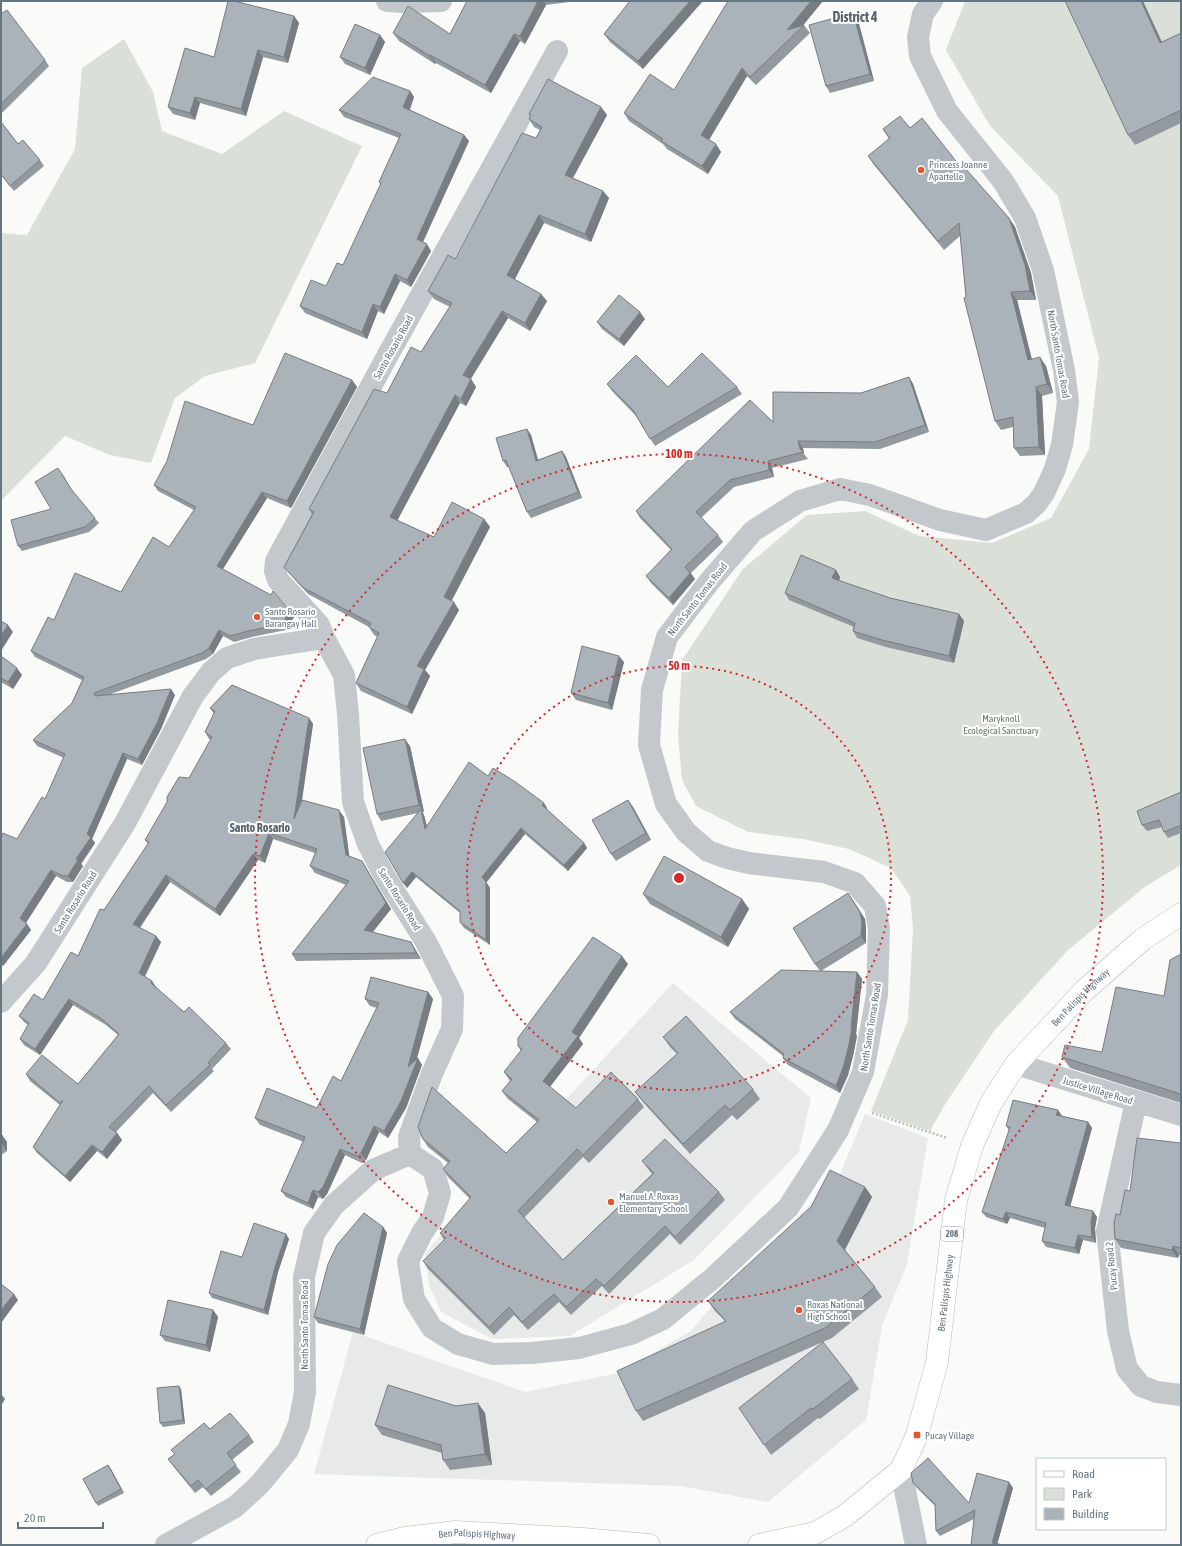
<svg xmlns="http://www.w3.org/2000/svg" width="1182" height="1546" font-family="'Asap Condensed',sans-serif">
	<style>
		.built { fill: #e8e9e9 }
		.green { fill: #dadfd7 }
		.lines { fill: none; stroke-linecap: round; stroke-linejoin: round }
		.major-casing { stroke: #b5babe; stroke-width: 23 }
		.path { stroke: #bbbfc2; stroke-width: 2.5; stroke-dasharray: 2 2; stroke-linecap: butt }
		.minor { stroke: #c3c8cc; stroke-width: 22 }
		.major { stroke: #fff; stroke-width: 22 }
		.wall { fill: #929a9f }
		.shaded-wall { fill: #777d82 }
		.building { fill: #aab3b9; stroke: #777d82 }
		.ring { fill: none; stroke: #d62828; stroke-width: 2; stroke-dasharray: 2 4 }
		.poi-dot { fill: #e4572e; stroke: #fff; stroke-width: 1.5 }
		.labels { text-anchor: middle; stroke-width: 4; stroke-linejoin: round; paint-order: stroke }
		.shield { fill: #fff; stroke: #939fa8; stroke-width: 1 }
		.shield-label { font-size: 9px; font-weight: bold; fill: #657683 }
		.poi-label { font-size: 10px; fill: #657683; stroke: #fff; text-anchor: start }
		.street-label { font-size: 10px; fill: #657683; stroke: #fff }
		.park-label { font-size: 10px; fill: #687a64; stroke: #fff }
		.quarter-label { font-size: 12px; font-weight: bold; fill: #57646e; stroke: #fff }
		.district-label { font-size: 14px; font-weight: bold; fill: #57646e; stroke: #fff }
		.centre { fill: #d62828; stroke: #fff; stroke-width: 2 }
		.ring-label { font-size: 12px; text-anchor: middle; font-weight: bold; fill: #d62828; stroke: #fff; stroke-width: 4; stroke-linejoin: round; paint-order: stroke }
	</style>
	<rect width="100%" height="100%" fill="#fafaf8"/>
	<path class="built" d="M673 983 811 1098 799 1152 694 1260 570 1336 492 1339 441 1312 429 1285 425 1253Z
		M865 1114 928 1138 907 1264 882 1326 866 1420 768 1502 680 1486 314 1474 353 1332 525 1392 619 1373 691 1331 723 1293 840 1174Z"/>
	<path class="green" d="M965 1H1181V865L1146 886 1068 950 994 1031 944 1106 930 1131 871 1111 908 1020 913 929 910 896 891 868 849 849 803 839 748 832 696 806 682 780 678 735 682 660 743 569 807 515 865 511 919 536 992 543 1051 518 1089 449 1099 358 1058 196 990 126 946 50Z
		M124 39 153 92 162 131 222 154 284 111 362 146 255 363 205 376 175 398 151 463 110 455 65 436 1 501V233L27 235 75 149 82 68Z"/>
	<g class="lines">
		<g class="major-casing">
			<g id="major">
				<path id="s1" d="M377 1545 405 1538 456 1532 583 1539 649 1545"/>
				<path id="s2" d="M759 1545 815 1533 845 1516 901 1470 917 1435 937 1362 956 1200 972 1146 991 1103 1016 1064 1085 990 1143 939 1181 914"/>
			</g>
		</g>
		<path class="path" d="M872 1113 947 1138"/>
		<path class="minor" d="M387 1 404 2 441 1
			M1 1002 36 963 125 823 193 696 211 672 227 658 254 649 324 638
			M1016 1064 1181 1115
			M1136 1102 1107 1231 1118 1331 1127 1369 1141 1386 1157 1392 1181 1395
			M410 1154 433 1169 440 1193 433 1217 422 1233 408 1261 414 1299 432 1328 458 1344 493 1354 532 1353 579 1348 631 1334 663 1319 713 1278 788 1208 838 1130 863 1072 877 995 879 928 875 906 855 883 824 872 749 863 727 858 708 851 686 832 666 804 649 745 652 690 667 637 709 582 753 531 800 501 840 489 870 495 940 520 986 530 1026 513 1037 503 1044 493 1055 469 1062 445 1068 402 1064 370 1043 270 1025 218 1003 181 947 111 920 56 918 37 923 14 932 1
			M410 1154 409 1137 431 1076 452 1029 453 996 426 942 384 875 368 844 353 802 348 714 344 675 324 638 319 625 278 580 275 571 276 561 389 353 557 51
			M901 1470 916 1545
			M166 1545 235 1507 260 1484 288 1450 299 1424 305 1392 304 1277 314 1233 334 1205 373 1170 410 1154"/>
		<use href="#major" class="major"/>
	</g>
	<path class="wall" d="M467 1H577L546 5 525 44 520 41 491 93 436 63 435 64 399 41 393 33 450 34Z
		M630 1 643 69 610 42 604 34Z
		M853 13 858 20 874 81 830 93 826 86Z
		M1 14 45 60 49 66 1 114Z
		M294 16 299 23 288 63 263 57 246 116 200 103 195 120 173 114 168 107 214 57Z
		M803 25H804L810 33 756 85 747 76 709 140 721 152 708 174 667 149 663 144 629 121 624 113 674 90Z
		M1181 33V123L1135 145 1128 135 1162 42Z
		M380 35 385 42 370 75 345 64 340 57Z
		M410 91 414 97 410 110 464 135 469 141 423 242 431 251 411 287 400 281 384 314 378 311 367 339 305 313 300 306 326 286 343 265 381 185 379 182 399 138 344 117 339 110Z
		M601 107 607 115 573 178 603 191 609 198 591 242 544 223 514 279 547 301 530 331 508 318 471 379 476 387 466 406 460 403 397 520 434 537 484 519 490 527 451 601 459 610 425 670 430 676 412 714 361 691 356 683 378 637 374 635 369 627 308 594 290 574 284 567 312 514 309 509 387 393 421 352 450 307 434 299 428 291 455 259 536 138 540 130 534 127 529 119 531 116 529 114Z
		M1 122 18 144 40 160 44 166 14 191 1 175Z
		M910 128 963 170 1009 218 1015 227 1031 273 1036 300H1017L1032 359 1046 366 1053 393 1042 396 1045 455 1020 456 1014 448 1013 427 1001 430 995 421 966 297 960 236 944 250 874 165 868 156 889 139 883 129Z
		M645 319 624 346 602 329 597 322Z
		M909 377 913 384 929 432 880 449 803 448 804 454 808 459 772 468 774 477 734 487 701 518 718 535 723 542 691 573 695 579 673 605 651 583 646 576 671 550 640 518 636 511 773 422Z
		M352 380 357 387 291 508 267 498 223 569 294 617 286 630 252 637 234 642 223 636 213 654 206 659 111 694 175 695 161 729 142 765 127 759 92 839 95 843 81 864 83 866 73 882H67L56 876 26 923 31 930 3 966 1 964V839H17L45 799 64 758 37 746 33 740 72 703 82 680 35 657 31 651 54 620 121 592 169 547 194 510 158 491 154 485 253 425Z
		M607 384 668 387H737L742 394 655 446 636 416 612 391Z
		M527 429 531 435 538 460 562 451 566 457 582 498 531 518 527 512 509 467H507L503 461Z
		M62 473 73 492 99 523 89 532 22 551 18 546 51 509Z
		M836 570 840 577 839 581 890 598 959 614 964 621 954 663 886 647 857 638 853 631 854 627 789 600 785 593Z
		M1 656 22 675 13 689 1 682Z
		M624 662 612 710 576 700 571 693Z
		M210 708 309 718 313 724 302 801 344 817 349 856 362 861 366 868 391 909 372 932 411 942 415 949 421 959 296 961 292 954 346 885 315 873 310 866 315 853 273 839 265 863 258 860 220 916 170 882 140 928 156 936 161 942 145 977 152 981 156 988 184 1012 226 1043 231 1049 212 1069 214 1071 171 1112 153 1093 116 1132 117 1133 122 1140 107 1159 97 1151 70 1182 37 1153 33 1147 60 1105 30 1081 26 1074 78 1084 118 1035 106 1025 73 1005 40 1055 24 1045 20 1039 28 1025 24 1022 19 1016 43 1000 78 956 104 910 148 844 145 840 189 778 211 740 209 739 205 732 214 714Z
		M410 746 424 812H422L424 815 427 826 488 776 544 803 547 808 546 810 584 843 587 848 568 871 525 834 486 882 490 888V945L464 928 460 922V913L416 877 407 888 418 813 381 821 377 814Z
		M1181 792V833L1168 838 1164 832 1162 827 1147 831 1142 825Z
		M633 807 651 840 616 861 611 854Z
		M643 894 742 899 749 909 728 947 650 904Z
		M853 900 865 919 866 929V943L821 971 857 972 862 979 856 1034 857 1036 853 1056 848 1075 840 1093 788 1065 783 1058V1056L735 1019 730 1012 820 971 815 964Z
		M1181 954V1103L1070 1068 1062 1057 1102 1052 1164 996Z
		M628 964 579 1038 583 1044 550 1087 576 1108 638 1099 644 1107 589 1163 583 1157 524 1218 563 1260 652 1174 648 1169 642 1161 719 1192 725 1200 680 1245 670 1234 609 1294 602 1286 571 1315 559 1302 528 1330 514 1315 494 1335 428 1269 423 1261 444 1240 440 1233 470 1199 448 1177 443 1169 448 1163 428 1147 423 1139 506 1153 537 1122 508 1099 502 1091 510 1081 504 1072 521 1051 518 1046Z
		M428 992 433 999 417 1058 422 1065 406 1108 388 1138 379 1132 366 1160 362 1163 345 1155 327 1194 323 1199 318 1197 313 1209 286 1197 281 1191 304 1142 260 1125 255 1118 317 1108 341 1081 377 1008 370 1006 365 999Z
		M663 1037 753 1089 760 1099 737 1120 732 1115 690 1154 643 1102 635 1092 677 1054 670 1047Z
		M1058 1110 1062 1116 1088 1122 1092 1128 1070 1206 1097 1217 1095 1228 1096 1243 1083 1240 1079 1254 1046 1247 1042 1241 1045 1228 1010 1218 1007 1224 986 1217 982 1212 1009 1130 1006 1126Z
		M1 1134 7 1142V1151L1 1155Z
		M1181 1143V1255H1179L1178 1258 1121 1248 1115 1239 1120 1215 1130 1191Z
		M865 1187 872 1197 845 1250 875 1287 882 1297 832 1338 643 1421 636 1411 725 1321 715 1311 708 1301Z
		M383 1227 387 1233 364 1335 318 1323 314 1317Z
		M286 1234 289 1239 278 1272 268 1315 212 1298 209 1293 242 1257Z
		M213 1310 218 1317 210 1352 165 1341 160 1335Z
		M852 1379 859 1389 820 1419 818 1418 771 1455 739 1408Z
		M181 1389 185 1424 163 1427 160 1423Z
		M456 1406 485 1413 492 1465 450 1470 443 1460 442 1453 382 1435 375 1425Z
		M210 1429 249 1435 254 1442 232 1460 241 1472 211 1496 203 1487 195 1493 173 1466 168 1459Z
		M108 1465 124 1493 98 1506 96 1503Z
		M913 1483 969 1503 1013 1488 997 1544 971 1545 974 1519 940 1536 936 1531 935 1506 918 1489Z"/>
	<path class="shaded-wall" d="M538 1H544L546 5 525 44 520 36Z
		M690 1H703L643 69 638 61Z
		M811 1H823L801 28 787 30Z
		M1141 1H1143L1167 53 1160 43Z
		M853 13 858 20 874 81 870 74Z
		M294 16 299 23 288 63 284 57Z
		M514 34 520 41 491 93 485 85Z
		M380 35 385 42 370 75 365 68Z
		M258 50 263 57 246 116 241 109Z
		M430 55 436 63 435 64 430 56Z
		M742 68 747 76 707 143 701 135Z
		M410 91 414 97 408 114 403 107Z
		M195 97 200 103 195 120 190 113Z
		M601 107 607 115 570 183 565 175Z
		M464 135 469 141 421 246 417 239Z
		M716 144 721 152 708 174 702 166Z
		M603 191 609 198 591 242 585 234Z
		M539 215 544 223 513 283 507 275Z
		M1009 218 1015 227 1031 273 1036 300 1030 291Z
		M427 244 431 251 411 287 407 280Z
		M395 274 400 281 384 314 380 307Z
		M1011 292 1017 300 1034 369 1028 360Z
		M541 294 547 301 530 331 525 323Z
		M373 304 378 311 367 339 362 332Z
		M502 311 508 318 468 383 463 375Z
		M640 312 645 319 624 346 619 339Z
		M1040 357 1046 366 1053 393 1047 384Z
		M909 377 913 384 929 432 925 425Z
		M471 379 476 387 466 406 461 399Z
		M352 380 357 387 291 508 287 501Z
		M1036 387 1042 396 1045 455 1039 447Z
		M455 395 460 403 395 525 390 517Z
		M527 429 531 435 540 467 536 461Z
		M798 441 803 448 804 454 800 449Z
		M562 451 566 457 582 498 578 492Z
		M768 461 772 468 774 477 769 470Z
		M262 492 267 498 221 572 217 566Z
		M484 519 490 527 450 604 444 597Z
		M836 570 840 577 837 585 832 578Z
		M690 573 695 579 673 605 669 598Z
		M454 602 459 610 425 670 430 676 412 714 407 707 417 666Z
		M290 611 294 617 286 630 282 624Z
		M959 614 964 621 954 663 949 656Z
		M8 625 13 632 1 651V636Z
		M219 630 223 636 213 654 209 648Z
		M619 656 624 662 612 710 608 703Z
		M17 668 22 675 13 689 8 682Z
		M171 689 175 695 161 729 142 765 138 759Z
		M309 718 313 724 298 825 294 819Z
		M405 739 410 746 424 812 419 805Z
		M123 753 127 759 92 839 95 843 81 864 83 866 73 882 68 876Z
		M628 800 633 807 651 840 646 833Z
		M544 803 547 808 546 811 542 805Z
		M421 809 424 815 429 835 425 829Z
		M339 810 344 817 350 861 346 855Z
		M521 828 525 834 486 883 482 877Z
		M269 833 273 839 265 863 260 856Z
		M584 843 587 848 568 871 564 865Z
		M253 854 258 860 220 916 215 909Z
		M362 861 366 868 391 909 369 937 364 930Z
		M51 870 56 876 25 924 20 918Z
		M412 872 416 877 407 888 403 883Z
		M166 875 170 882 137 931 133 924Z
		M486 882 490 888V945L486 940Z
		M848 893 865 919 866 929V943L861 936Z
		M742 899 749 909 728 947 721 937Z
		M27 924 31 930 3 966 1 963V958Z
		M156 936 161 942 143 979 139 973Z
		M411 942 415 949 421 959 416 953Z
		M622 956 628 964 579 1038 583 1044 548 1089 543 1081 572 1032Z
		M857 972 862 979 856 1034 857 1036 853 1056 848 1075 840 1093 836 1086 851 1028Z
		M152 981 156 987 155 990 151 983Z
		M428 992 433 999 416 1062 418 1058 422 1065 406 1108 388 1138 384 1131 408 1067Z
		M69 999 73 1005 40 1055 35 1049Z
		M1058 1110 1062 1116 1060 1121 1056 1115Z
		M1088 1122 1092 1128 1069 1211 1065 1205Z
		M374 1126 379 1132 366 1160 361 1153Z
		M117 1133 122 1140 107 1159 102 1152Z
		M2 1135 7 1142V1151L2 1144Z
		M92 1145 97 1151 70 1182 65 1176Z
		M340 1149 345 1155 327 1194 323 1199 318 1192Z
		M865 1187 872 1197 844 1251 837 1241Z
		M313 1190 318 1197 313 1209 308 1203Z
		M1093 1211 1097 1217 1095 1228 1096 1243 1092 1237 1091 1223Z
		M1006 1212 1010 1218 1007 1224 1003 1219Z
		M383 1227 387 1233 364 1335 360 1329Z
		M286 1234 289 1239 278 1272 268 1315 264 1310 275 1267Z
		M1078 1235 1083 1240 1079 1254 1075 1248Z
		M1173 1246 1179 1255 1178 1258 1172 1250Z
		M14 1294 18 1300 1 1323V1310Z
		M213 1310 218 1317 210 1352 206 1345Z
		M179 1386 181 1389 185 1424 183 1420Z
		M1 1394 5 1399 1 1406Z
		M478 1403 485 1413 492 1465 485 1454Z
		M108 1465 111 1469 124 1493 121 1489Z
		M1009 1482 1013 1488 997 1545 992 1543Z"/>
	<path class="building" d="M228 1H234L294 16 284 57 258 50 241 109 195 97 190 113 168 107 185 48 214 57Z
		M467 1H538L520 36 514 34 485 85 430 55V56L393 33 408 6 450 34Z
		M630 1H690L638 61 604 34Z
		M728 1H811L787 30 804 25 750 77 742 68 701 135 716 144 702 166 661 141 663 139 624 113 650 74 674 90Z
		M1065 1H1141L1160 43 1181 33V110L1128 135Z
		M7 10 45 60 1 104V14Z
		M853 13 870 74 826 86 809 25Z
		M355 24 380 35 365 68 340 57Z
		M373 77 410 91 403 107 464 135 417 239 427 244 407 280 395 274 380 307 373 304 362 332 300 306 311 280 326 286 337 263 343 265 381 183 379 182 401 134 339 110Z
		M548 79 601 107 565 175 603 191 585 234 539 215 507 275 541 294 525 323 502 311 463 375 471 379 461 399 455 395 390 517 434 537 452 502 484 519 444 597 454 602 417 666 424 669 407 707 356 683 379 633 369 627 371 623 302 587 284 567 314 512 309 509 374 389 387 393 411 347 421 352 452 303 428 291 448 255 455 259 522 133 536 138 542 127 529 119 531 115 529 114Z
		M900 116 910 128 922 118 963 170 965 168 1009 218 1025 265 1030 291 1011 292 1028 360 1040 357 1047 384 1036 387 1039 447 1014 448 1013 417 995 421 964 298 966 297 959 223 938 241 868 156 890 138 883 129Z
		M1 122 18 144 23 140 40 160 10 186 1 174Z
		M619 295 640 312 619 339 597 322Z
		M285 353 352 380 287 501 262 492 217 566 271 595 273 591 290 611 282 624 248 631 230 636 219 630 209 648 202 653 94 693 95 696 171 689 157 723 138 759 123 753 87 834 91 837 76 859 78 860 68 876H63L51 870 20 918 27 924 1 958V839L3 833 17 839 42 797 45 799 65 754 33 740 72 703 84 677 31 651 48 617 54 620 75 573 121 592 153 537 169 547 196 507 154 485 167 461 185 401 253 425Z
		M702 353 737 387 650 439 633 410 607 384 636 355 668 387Z
		M909 377 925 425 875 442 798 441 800 449 803 452 768 461 769 470 730 480 696 512 718 535 685 567 690 573 669 598 646 576 672 549 636 511 750 400 773 422V392L861 393Z
		M527 429 536 461 562 451 578 492 527 512 506 460 503 461 496 438Z
		M58 468 71 489 95 518 85 527 18 546 11 520 51 509 35 482Z
		M801 555 836 570 832 578 890 598 959 614 949 656 882 640 853 631 855 623 785 593Z
		M1 621 8 625 1 636Z
		M582 646 619 656 608 703 571 693Z
		M1 656 17 668 8 682 1 678Z
		M232 685 309 718 294 819 302 800 339 810 346 855 362 861 386 903 364 930 411 942 416 953 292 954 349 881 310 866 317 849 269 833 260 856 253 854 215 909 166 875 133 924 156 936 139 973 152 981 151 983 184 1012 189 1007 226 1043 208 1063 210 1065 166 1105 149 1086 109 1127 117 1133 102 1152 92 1145 65 1176 33 1147 63 1100 60 1103 26 1074 42 1055 78 1084 119 1034 102 1019 69 999 35 1049 20 1039 29 1023 19 1016 34 994 43 1000 71 952 78 956 100 909 104 910 149 842 145 840 167 802V797L179 777 189 778 212 737 205 732 215 711 210 708Z
		M405 739 419 805 377 814 363 748Z
		M469 762 488 776 493 768 514 781 544 803 542 805 584 843 564 865 521 828 482 877 486 882V940L460 922V911L412 872 403 883 385 852 421 809 425 829Z
		M1181 792V825L1164 832 1159 820 1142 825 1137 811Z
		M628 800 646 833 611 854 592 820Z
		M664 856 742 899 721 937 643 894Z
		M848 893 860 912 862 922 861 936 815 964 793 928Z
		M593 937 622 956 572 1032 578 1036 543 1081 576 1108 611 1072 638 1099 583 1155 577 1149 518 1211 563 1260 654 1173 642 1161 665 1139 719 1192 675 1237 665 1226 604 1286 596 1279 566 1307 554 1294 522 1322 509 1307 489 1327 423 1261 446 1238 440 1233 471 1197 443 1169 450 1161 423 1139 418 1127 432 1087 506 1153 539 1120 502 1091 512 1079 504 1072 522 1049 518 1046V1038Z
		M1181 954V1094L1062 1057 1065 1045 1102 1052 1116 987 1164 996 1170 960Z
		M781 970 857 972 851 1028 852 1029 848 1049 843 1068 836 1086 783 1058 784 1054 730 1012Z
		M371 977 428 992 408 1067 418 1058 401 1101 384 1131 374 1126 361 1153 357 1156 340 1149 323 1187 318 1192 313 1190 308 1203 281 1191 305 1137 255 1118 267 1088 317 1108 333 1076 341 1081 379 1003 365 999Z
		M686 1016 753 1089 730 1110 725 1105 683 1144 635 1092 678 1053 663 1037Z
		M1013 1100 1058 1110 1056 1115 1088 1122 1065 1205 1093 1211 1091 1223 1092 1237 1078 1235 1075 1248 1042 1241 1046 1223 1006 1212 1003 1219 982 1212 1010 1127 1006 1126Z
		M1 1134 2 1135V1144L1 1145Z
		M1137 1138 1181 1143V1248L1173 1246 1172 1250 1115 1239 1114 1223 1116 1214 1120 1215 1125 1190 1130 1191Z
		M830 1170 865 1187 837 1241 875 1287 825 1328 636 1411 617 1371 726 1321 708 1301 811 1207Z
		M364 1213 383 1227 360 1329 314 1317 328 1264 337 1245Z
		M254 1223 286 1234 275 1267 264 1310 209 1293 221 1251 242 1257Z
		M1 1284 14 1294 1 1310Z
		M168 1300 213 1310 206 1345 160 1335Z
		M823 1342 852 1379 813 1409 811 1408 764 1445 739 1408Z
		M388 1385 456 1406 478 1403 485 1454 443 1460 441 1445 375 1425Z
		M179 1386 183 1420 160 1423 157 1388Z
		M230 1413 249 1435 227 1453 236 1465 206 1489 198 1480 191 1486 168 1459 175 1454 171 1450 204 1423 210 1429Z
		M928 1458 969 1503 977 1473 1009 1482 992 1543 1005 1545H971L975 1510 936 1531 935 1504 913 1483 911 1473Z
		M108 1465 121 1489 96 1503 83 1479Z"/>
	<g class="ring">
		<circle cx="679" cy="878" r="212"/>
		<circle cx="679" cy="878" r="424"/>
	</g>
	<g class="poi-dot">
		<circle cx="921" cy="170" r="4"/>
		<circle cx="257" cy="617" r="4"/>
		<circle cx="611" cy="1202" r="4"/>
		<circle cx="799" cy="1310" r="4"/>
		<rect x="913" y="1431" width="8" height="8" rx="2"/>
	</g>
	<g class="labels">
		<rect class="shield" x="941" y="1227" width="22" height="14" rx="3"/>
		<g class="shield-label">
			<text x="952" y="1237">208</text>
		</g>
		<g class="poi-label">
			<text x="929" y="168">Princess Joanne<tspan x="929" dy="12">Apartelle</tspan></text>
			<text x="265" y="615">Santo Rosario<tspan x="265" dy="12">Barangay Hall</tspan></text>
			<text x="619" y="1200">Manuel A. Roxas<tspan x="619" dy="12">Elementary School</tspan></text>
			<text x="807" y="1308">Roxas National<tspan x="807" dy="12">High School</tspan></text>
			<text x="925" y="1439">Pucay Village</text>
		</g>
		<g class="street-label">
			<text transform="translate(393 347) rotate(-61)" y="4">Santo Rosario Road</text>
			<text transform="translate(1059 354) rotate(80)" y="4">North Santo Tomas Road</text>
			<text transform="translate(697 599) rotate(-52)" y="4">North Santo Tomas Road</text>
			<text transform="translate(400 899) rotate(58)" y="4">Santo Rosario Road</text>
			<text transform="translate(75 902) rotate(-58)" y="4">Santo Rosario Road</text>
			<text dy="4" stroke="none"><textPath href="#s2" startOffset="684">Ben Palispis Highway</textPath></text>
			<text transform="translate(870 1027) rotate(-81)" y="4">North Santo Tomas Road</text>
			<text transform="translate(1098 1090) rotate(17)" y="4">Justice Village Road</text>
			<text transform="translate(1111 1266) rotate(-96)" y="4">Pucay Road 2</text>
			<text dy="4" stroke="none"><textPath href="#s2" startOffset="348">Ben Palispis Highway</textPath></text>
			<text transform="translate(304 1325) rotate(-90)" y="4">North Santo Tomas Road</text>
			<text dy="4" stroke="none"><textPath href="#s1" startOffset="101">Ben Palispis Highway</textPath></text>
		</g>
		<g class="park-label">
			<text x="1001" y="722">Maryknoll<tspan x="1001" dy="12">Ecological Sanctuary</tspan></text>
		</g>
		<g class="quarter-label">
			<text x="260" y="832">Santo Rosario</text>
		</g>
		<g class="district-label">
			<text x="855" y="22">District 4</text>
		</g>
	</g>
	<circle cx="679" cy="878" r="6" class="centre"/>
	<g class="ring-label">
		<text x="679" y="458">100 m</text>
		<text x="679" y="670">50 m</text>
	</g>
	<rect width="1182" height="1546" fill="none" stroke="#657683" stroke-width="4"/>
	<rect x="1036" y="1458" width="130" height="72" fill="#ffffff" stroke="#c1c8cd"/>
	<rect x="1044" y="1471" width="20" height="6" fill="#ffffff" stroke="#c1c8cd"/>
	<text x="1072" y="1478" font-size="12" fill="#657683">Road</text>
	<rect x="1044" y="1488" width="20" height="12" fill="#dadfd7" stroke="#c1c8cd"/>
	<text x="1072" y="1498" font-size="12" fill="#657683">Park</text>
	<rect x="1044" y="1508" width="20" height="12" fill="#aab3b9" stroke="#c1c8cd"/>
	<text x="1072" y="1518" font-size="12" fill="#657683">Building</text>
	<path d="M18 1522v6h85v-6" fill="none" stroke="#657683" stroke-width="2"/>
	<text x="24" y="1522" font-size="12" fill="#657683" stroke="#ffffff" stroke-width="3" paint-order="stroke">20 m</text>
</svg>
